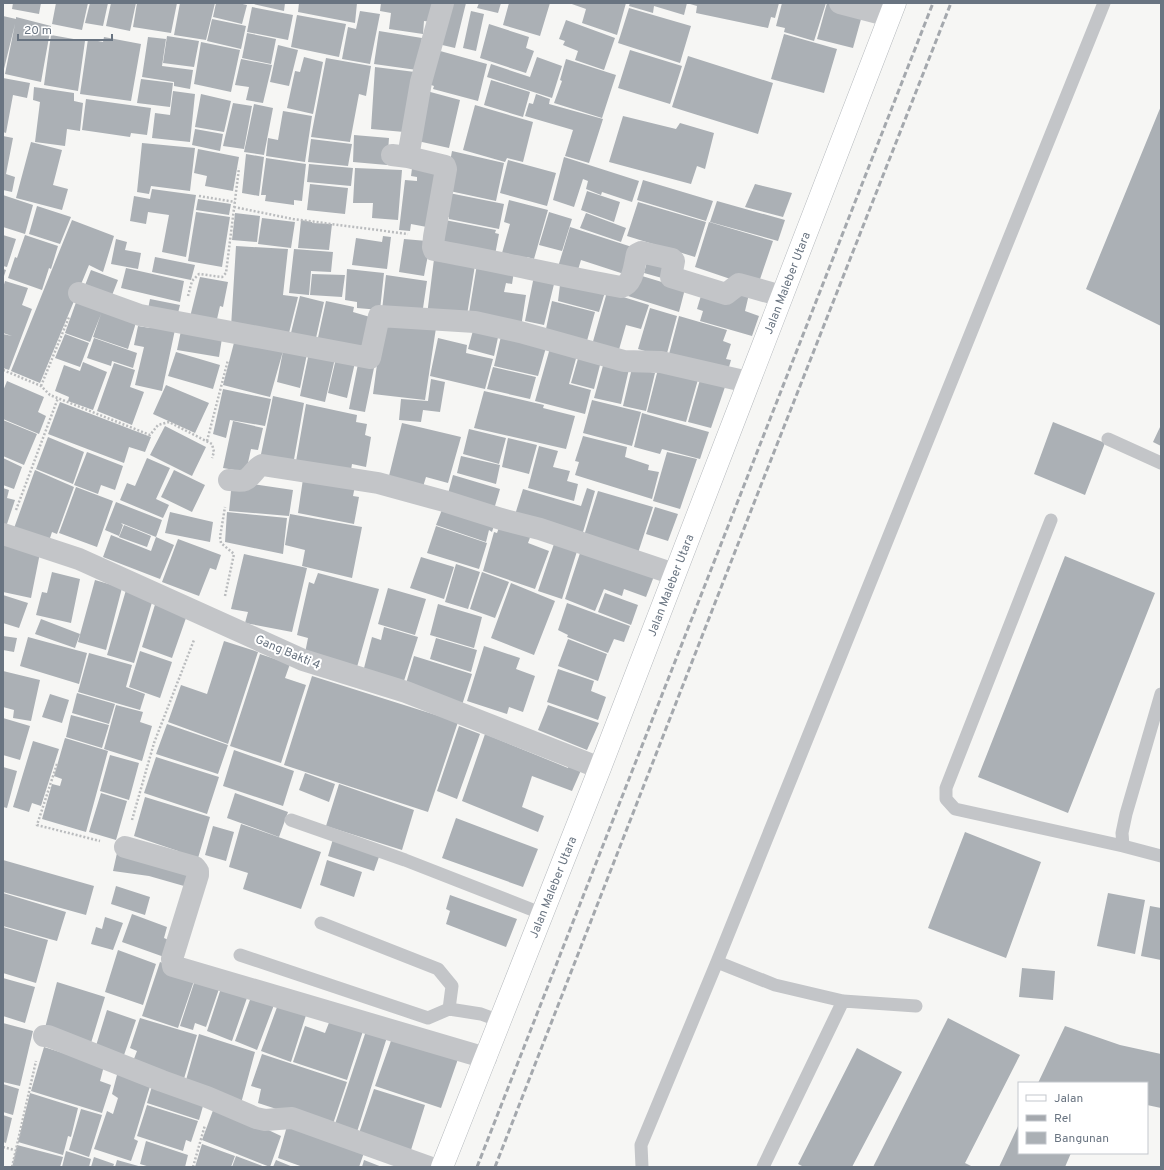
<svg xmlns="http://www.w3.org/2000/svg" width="1164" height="1170" font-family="Overpass,sans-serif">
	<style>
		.building { fill: #abb0b5 }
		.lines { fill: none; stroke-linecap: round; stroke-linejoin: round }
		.secondary-casing { stroke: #b5b9bd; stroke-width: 23 }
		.path { stroke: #babcbe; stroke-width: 2.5; stroke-dasharray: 2 2; stroke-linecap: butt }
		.lane { stroke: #c3c5c8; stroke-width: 13 }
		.street { stroke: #c3c5c8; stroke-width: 22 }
		.secondary { stroke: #fff; stroke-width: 22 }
		.rail { stroke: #a4a8ad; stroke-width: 3; stroke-dasharray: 6 3; stroke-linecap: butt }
		.labels { text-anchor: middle; stroke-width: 4; stroke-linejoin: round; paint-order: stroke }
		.street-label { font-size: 12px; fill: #697481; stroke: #fff }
	</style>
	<rect width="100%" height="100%" fill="#f6f6f4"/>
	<path class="building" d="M13 3H41L39 14 12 9Z
		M56 3H88L82 30 52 24Z
		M90 3H108L103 26 85 23Z
		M111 3H136L130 31 106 26Z
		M137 3H177L171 33 133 27Z
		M180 3H215L206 40 174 35Z
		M216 3H238L247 5 242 24 213 17Z
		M249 3H285L284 11Z
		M299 3H357L355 23 298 12Z
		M381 3H435L433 22 424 21 423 34 389 29 391 13 380 11Z
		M448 3H466L455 48 438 44Z
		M479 3H501L498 13 477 8Z
		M509 3H550L540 36 503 25Z
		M569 3H626L617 35 582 23 586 9Z
		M630 3H687L684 15 654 6 653 13 629 6Z
		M690 3H779L775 18 771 17 768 28 696 13 697 6 690 4Z
		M782 3H826L814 41 784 32 785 28 776 26Z
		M827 3 863 12 853 48 817 39Z
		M252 7 293 15 288 40 247 32Z
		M629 8 691 26 680 63 618 43Z
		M360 11 380 14 370 64 342 59 348 27 356 29Z
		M471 11 484 14 476 51 463 48Z
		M297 15 346 24 339 57 291 47Z
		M3 16 16 19V17L51 26 41 82 5 74 15 24 3 73Z
		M212 19 246 26 241 49 207 41Z
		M566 20 615 38 604 70 575 60 578 51 563 45 565 41 559 39Z
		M489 24 529 37 526 48 534 51 526 73 480 58Z
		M379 31 422 38 417 70 374 64Z
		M247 33 276 39 271 64 242 58Z
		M784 34 837 49 824 93 771 79Z
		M51 35 85 41 78 91 44 85Z
		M167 36 199 41 194 67 163 63Z
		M104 37 141 44 131 101 80 94 88 39 103 42Z
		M148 37 166 39 162 66 193 70 190 89 174 86V82L142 77Z
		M201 42 240 50 231 92 194 84Z
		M278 45 298 50 289 86 270 82Z
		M433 49 487 64 478 101 433 89 434 86 425 83Z
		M630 50 682 66 670 104 618 88Z
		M688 56 773 83 758 134 672 107Z
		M304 57 323 62 313 114 287 108 295 71 300 72Z
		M537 57 562 66 552 98 487 77 491 64 530 77Z
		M326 58 371 66 366 96 359 94 350 142 311 137Z
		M241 59 272 65 263 103 246 100 249 87 235 85Z
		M566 59 616 75 602 118 554 103 562 81 560 80Z
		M375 67 415 72 404 132 371 129Z
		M3 78 30 83 27 98 13 95 6 133 3 132Z
		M141 79 173 83 170 107 137 103Z
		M491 80 530 92 523 117 484 105Z
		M34 87 74 93V101L83 103 80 131 67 129 65 146 35 142 40 102 33 100Z
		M423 90 460 100 449 148 413 140Z
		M173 91 195 94 190 142 152 138 155 113 170 115Z
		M201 94 231 101 224 132 195 127Z
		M536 94 550 99 549 104 603 119 589 163 565 156 573 130 525 116 529 103 533 104Z
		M86 99 151 108 147 135 131 133 130 137 82 130Z
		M233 103 252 106 244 149 223 146Z
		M254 104 273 108 264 155 244 152Z
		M475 105 533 122 523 162 507 158 505 162 463 150Z
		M1161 106V326L1086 289Z
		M283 111 312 116 305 162 266 156 268 138 278 140Z
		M623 116 676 129 680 123 714 133 705 169 697 166 691 184 609 162Z
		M195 129 223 134 220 151 192 145Z
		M354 135 389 138 387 165 353 162Z
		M3 136 13 138 6 174 15 177 12 192 3 190Z
		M311 139 352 144 348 166 308 162Z
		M31 142 62 150 53 185 68 189 62 210 16 198Z
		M142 143 195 148 190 191 151 186 149 194 137 192Z
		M198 149 239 157 233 191 205 186 207 176 194 173Z
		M452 151 504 163 496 201 445 190Z
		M246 154 264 157 259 196 242 193Z
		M564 157 639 181 632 202 602 192 601 195 586 189 588 181 583 179 574 207 553 200Z
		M266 158 306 164 302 201 294 200V205L265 201 266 195H261Z
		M508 160 556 173 547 206 500 193Z
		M413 161 441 167 432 228 411 224 410 231 399 230 405 180 417 181V177L411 176Z
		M309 164 353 168 351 186 307 182Z
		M355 168 402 170 398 220 372 218 373 203H353Z
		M643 180 713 201 706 221 637 200Z
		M310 184 348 188 345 214 307 210Z
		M755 184 792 193 783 217 745 207Z
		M152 189 196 195 186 257 162 252 169 215 148 212 146 224 130 221 134 196 150 199Z
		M587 191 620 202 614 222 581 210Z
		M444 192 504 204 499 229 449 219V217L440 215Z
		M3 195 33 205 25 234 3 227Z
		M198 199 231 204 229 215 196 210Z
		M509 200 548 210 534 259 527 257 526 260 502 253 510 224 504 222Z
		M717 201 785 220 778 241 710 222Z
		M638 202 706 222 695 257 627 236Z
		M37 206 71 217 60 244 29 234Z
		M196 212 230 217 222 267 188 261Z
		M549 212 572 219 562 251 539 245Z
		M235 213 260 216 257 242 232 240Z
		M586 213 626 228 621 242 580 228Z
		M262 218 295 222 291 248 258 244Z
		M440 219 496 230 495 233 499 234 494 260 435 249Z
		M72 220 114 236 103 272 89 265 40 383 11 371Z
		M301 220 312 222V223L332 224 329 250 298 248Z
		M709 222 773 241 757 288 695 267Z
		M570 227 632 247 624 274 581 260 577 273 558 267Z
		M3 235 16 239 7 267 3 266Z
		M25 235 58 246 51 269 49 268 42 290 8 278 15 257 17 258Z
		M383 236 391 237 387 269 352 265 356 238 382 242Z
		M116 239 127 242 125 250 141 253 138 269 111 264Z
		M404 239 427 241 428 255 424 276 399 272Z
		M236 246 288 249 283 295 298 297 288 337 231 327Z
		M294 249 333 252 331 272 311 271 309 295 289 293Z
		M435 251 476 259 466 321 427 315Z
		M155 257 195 265 191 280 152 272Z
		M478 258 515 265 512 284 506 283 504 292 526 295 521 327 468 319Z
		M648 258 666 263 662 278 644 273Z
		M126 268 184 281 180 302 121 288Z
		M3 269 6 270 3 279Z
		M347 269 384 273 380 310 357 308V302L345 300Z
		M91 270 118 280 109 303 82 293Z
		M535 271 556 276 544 325 525 321Z
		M312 274 345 275 342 297 310 295Z
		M386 275 427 281 422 315 382 310Z
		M642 276 685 289 679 312 628 296Z
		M200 277 228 282 223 307 220 306 215 328 189 321Z
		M561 277 605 292 599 312 558 301Z
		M5 281 28 288 22 305 32 309 9 370 3 368V334L12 336 3 333V288Z
		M703 289 749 294 745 311 759 316 752 336 700 321 703 311 697 309Z
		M607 292 649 305 641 329 626 325 618 353 592 345Z
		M79 294 138 316 128 349 93 337 101 314 90 342 65 333Z
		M300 296 324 302 314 347 289 341Z
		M150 299 180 305 176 321 147 314Z
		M326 301 354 307 353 312 370 317 362 352 317 342Z
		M552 301 595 312 585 348 544 338Z
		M650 308 677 316 666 357 638 349Z
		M679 316 727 330 723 341 731 344 726 359 731 360 727 374 668 358Z
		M152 319 176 325 162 391 135 385 144 347 134 345 138 326 150 328Z
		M383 320 436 328 425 400 373 394Z
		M475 323 500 328 494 356 468 349Z
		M182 326 223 332 219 357 177 350Z
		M502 332 547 344 538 376 494 366Z
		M65 334 89 343 80 367 55 358Z
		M236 335 308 349 300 388 277 382 283 351 270 397 223 385Z
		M94 338 137 353 133 368 112 361 111 366 87 358Z
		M438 338 467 345 466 353 493 359 485 389 430 376Z
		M310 348 336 354 325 402 300 396Z
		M550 348 577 355 569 384 591 390 585 414 535 401Z
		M176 352 220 365 213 389 168 376Z
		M337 354 356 358 347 398 328 393Z
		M579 355 601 361 594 389 571 383Z
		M359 359 375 363 365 412 349 409Z
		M83 362 107 372 93 410 68 401 69 397 55 391 64 365 80 371Z
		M604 362 629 369 621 404 594 398Z
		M114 363 135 370 130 387 144 392 132 425 97 411Z
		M493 367 536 377 530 399 487 389Z
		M632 368 655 373 646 411 623 406Z
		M658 369 699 376 686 422 647 412Z
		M701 376 726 384 711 428 688 422Z
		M431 379 445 382 440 412 423 410 421 422 399 420 401 399 428 401Z
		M7 381 44 397 38 412 46 416 39 434 3 419V391Z
		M166 385 209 403 195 433 153 414Z
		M223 389 271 399 265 426 230 420 226 438 213 434Z
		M484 391 544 405 543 408 575 416 566 449 474 428Z
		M273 396 304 403 293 465 260 459Z
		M592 400 641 412 632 446 583 433Z
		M60 402 151 437 145 452 129 447 124 463 48 434Z
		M306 404 357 415 356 422 367 424 365 435 371 437 366 467 352 464 350 476 295 467Z
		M642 413 709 432 700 459 662 449 660 454 634 447Z
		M3 420 37 434 24 465 3 456Z
		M233 421 263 428 258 450 251 449 246 472 223 468Z
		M1053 422 1105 443 1085 495 1034 474Z
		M402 423 461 437 448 483 426 477 422 490 388 480Z
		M1161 425V446L1153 442Z
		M165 426 206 447 192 476 150 455Z
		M469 429 506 438 499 464 463 454Z
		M583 436 627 447 625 457 649 465 648 470 659 472 652 499 575 475 579 462 575 461Z
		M48 437 84 452 73 484 36 469Z
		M508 438 537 445 529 474 502 467Z
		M539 446 558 451 553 467 570 471 567 481 578 484 574 501 528 488Z
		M87 452 123 466 115 490 101 485 98 494 74 485Z
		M667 452 697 459 680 509 653 501Z
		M461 456 500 465 496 484 457 473Z
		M3 458 22 467 14 489 3 485Z
		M147 458 170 468 156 499 169 505 163 518 120 500 127 483 135 486Z
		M35 470 74 487 57 534 52 532 48 544 13 531Z
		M174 470 205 485 192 512 161 497Z
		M304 472 356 481 353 496 359 497 354 524 298 513Z
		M453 475 500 489 492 516 446 501Z
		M232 481 293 490 289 516 229 511Z
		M76 487 113 501 97 547 59 533Z
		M3 488 9 490 7 498 15 500 5 530 3 529Z
		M587 488 595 491 581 539 514 518 523 489 581 506Z
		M598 491 653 507 636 559 582 542Z
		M116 502 162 520 156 537 121 523 123 525 119 536 105 530Z
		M445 502 496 519 492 532 489 530 486 542 436 525Z
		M655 507 678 514 668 541 646 534Z
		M170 512 213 522 210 542 165 533Z
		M227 512 287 518 283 554 225 542Z
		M290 514 362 527 352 578 302 566 305 550 285 545Z
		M501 522 532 532 528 543 549 551 535 589 483 571 494 532 497 533Z
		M124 525 151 536 147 547 119 537Z
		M436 526 487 543 479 569 427 553Z
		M111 535 151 551 156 537 174 545 160 579 103 557Z
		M556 538 579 545 562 599 538 591Z
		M178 539 221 555 216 570 210 568 199 596 162 582Z
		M3 544 40 553 31 598 3 592Z
		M582 547 656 571 646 597 624 589 622 596 604 589 595 611 565 599Z
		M244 554 307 568 292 632 245 623 248 612 231 609Z
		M1065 556 1155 593 1068 813 978 777Z
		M421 557 454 567 444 599 410 588Z
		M456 564 480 572 468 609 445 602Z
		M52 572 80 579 71 623 36 615 42 592 47 593Z
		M482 572 509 582 495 618 470 609Z
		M318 573 379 589 357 667 305 653 308 638 297 635 309 582 314 584Z
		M95 580 122 588 106 650 78 642Z
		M511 583 555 601 534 655 491 638Z
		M388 588 426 599 415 635 378 624Z
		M126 590 153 599 134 663 107 655Z
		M605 593 638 605 631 625 598 612Z
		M3 595 28 603 19 628 3 623Z
		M157 598 186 618 172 658 142 647Z
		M567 603 630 626 624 642 614 639 608 653 567 637 568 635 558 630Z
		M438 604 482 617 474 648 430 635Z
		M41 619 80 634 75 648 35 634Z
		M384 627 418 637 403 684 363 672 372 637 381 640Z
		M3 636 17 638 14 652 3 650Z
		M28 637 87 653 79 684 20 666Z
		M436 638 477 650 471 672 430 659Z
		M568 639 607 654 598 681 558 666Z
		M224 641 258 652 228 744 168 722 181 685 207 694Z
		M484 646 520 658 516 669 535 676 523 712 509 707 507 714 467 701Z
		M140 651 172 662 160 698 129 687Z
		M89 653 132 665 126 687 145 694 140 710 78 692Z
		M260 654 290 664 285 678 306 685 281 763 230 746Z
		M414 656 472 674 462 705 405 687Z
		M558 669 594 681 591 691 606 697 598 720 547 702Z
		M3 671 40 680 31 721 13 718 14 710 3 707Z
		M312 676 458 722 428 812 284 765Z
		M77 693 115 704 109 724 72 713Z
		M50 694 69 700 62 723 42 717Z
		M116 705 143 712 140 722 152 726 142 761 104 749Z
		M548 705 599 723 587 750 538 730Z
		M71 715 109 725 102 748 66 737Z
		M3 718 30 726 20 760 3 755Z
		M167 724 228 745 218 774 156 754Z
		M459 726 480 734 457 799 437 791Z
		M485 734 568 768 569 764 582 768 572 791 532 776 522 807 544 816 538 832 462 801Z
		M65 738 108 751 86 832 42 819 52 784 60 786 62 779 54 776Z
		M33 741 59 749 41 806 32 803 29 812 13 807Z
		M234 750 294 771 283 806 223 786Z
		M110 755 139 763 129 800 100 791Z
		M156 757 219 777 207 814 144 793Z
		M3 767 17 771 7 808 3 807Z
		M305 773 335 784 329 802 299 790Z
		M339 784 414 810 402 850 326 826Z
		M101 793 127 801 116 840 89 832Z
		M235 793 288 812 279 837 227 818Z
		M145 797 210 817 196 865 178 851 134 836Z
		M456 818 538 849 523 887 442 858Z
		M241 824 321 852 301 909 243 889 248 873 229 867Z
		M213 826 234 832 226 861 205 855Z
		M965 832 1041 862 1006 958 928 928Z
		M333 839 380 854 374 871 328 856Z
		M117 853 189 873 184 886 149 876 113 871Z
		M3 860 94 886 86 915 3 892Z
		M327 860 362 872 354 897 320 885Z
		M116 886 150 897 145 915 111 904Z
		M3 893 66 912 57 941 3 926Z
		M1108 893 1145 900 1135 954 1097 946Z
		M450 895 517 919 506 947 446 924 450 911 446 909Z
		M1150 906 1161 908V960L1141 956Z
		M132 914 167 927 164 938 173 942 167 958 122 942Z
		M105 917 123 923 113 950 91 944 96 927 102 929Z
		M3 927 48 940 36 983 3 973Z
		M118 950 156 964 143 1005 105 992Z
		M160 962 196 975 178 1028 142 1016Z
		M1022 968 1055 971 1053 1000 1019 997Z
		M196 977 220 986 206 1027 195 1023 193 1030 180 1026Z
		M3 978 35 987 25 1023 3 1016Z
		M57 982 105 997 91 1043 45 1028Z
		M222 985 248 995 232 1041 207 1031Z
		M251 997 274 1005 257 1050 235 1041Z
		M280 999 308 1009 291 1062 261 1051Z
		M107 1010 136 1020 123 1058 95 1049Z
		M140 1018 197 1035 183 1082 132 1064 137 1051 130 1048Z
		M948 1018 1020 1055 965 1163 973 1167H873Z
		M330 1020 363 1031 347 1080 293 1062 305 1026 325 1033Z
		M3 1023 33 1031 20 1086 3 1082Z
		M1065 1026 1120 1045 1161 1054V1108L1147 1105V1083H1038Z
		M366 1031 388 1034 356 1135 334 1127Z
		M199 1034 255 1052 240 1107 184 1087Z
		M392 1038 458 1059 441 1108 375 1086Z
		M44 1047 104 1066 100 1081 111 1085 102 1113 31 1091Z
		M857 1048 902 1072 852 1167H804L798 1164Z
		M262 1054 347 1082 332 1127 258 1103 261 1089 251 1086Z
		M118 1071 151 1083 134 1139 138 1141 131 1161 94 1149 107 1111 113 1114 118 1098 112 1094Z
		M153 1083 205 1099 199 1120 147 1103Z
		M3 1084 19 1089 13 1115 3 1112Z
		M374 1089 425 1105 411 1150 358 1136Z
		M30 1093 78 1108 71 1137 68 1136 63 1155 18 1142Z
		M147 1105 198 1121 191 1142 186 1140 183 1151 137 1136Z
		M215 1105 281 1136 270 1167 202 1140Z
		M81 1109 102 1115 89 1157 69 1150Z
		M3 1115 12 1118 6 1143 3 1142Z
		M289 1119 366 1147 359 1167H303L278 1158Z
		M1019 1124V1153H1071L1065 1167H999Z
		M146 1141 188 1155 185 1167H150L140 1164Z
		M202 1144 235 1156 231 1167H195Z
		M17 1145 63 1157 60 1167H12Z
		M66 1151 91 1159 89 1167H62Z
		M236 1156 265 1167H232Z
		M94 1157 114 1164 113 1167H91Z
		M117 1160 142 1167H115Z
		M276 1160 293 1167H273Z
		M364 1160 382 1167H362Z"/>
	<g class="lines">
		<g class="secondary-casing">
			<g id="secondary">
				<path id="s1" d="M442 1167 600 768 895 3"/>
			</g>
		</g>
		<path class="path" d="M199 196 235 202
			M234 207 293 219 408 234
			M188 296 192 281 199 274 222 277 226 273 239 168
			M3 370 41 386 50 395 150 435 158 425 169 422 212 444 214 452 212 458
			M41 386 69 317
			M207 441 228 360
			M16 510 58 398
			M225 596 234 554 221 543 220 537 225 507
			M57 764 37 825 100 841
			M132 820 154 743 194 640
			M3 1147 15 1150
			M12 1167 36 1061
			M193 1167 205 1125"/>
		<path class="lane" d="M1108 439 1161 463
			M1051 520 946 788V799L955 809 1123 846
			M1161 694 1126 814 1122 833 1123 846 1161 856
			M291 820 405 860 543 914
			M321 923 438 969 452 986 449 1009
			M240 955 428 1018 449 1009 481 1014 500 1021
			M717 962 775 985 843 1001 916 1006
			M642 1167 641 1145 717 962 1104 3
			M763 1167 843 1001"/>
		<path class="street" d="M840 3 890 16
			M392 155 408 157 421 82 443 3
			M408 157 445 166 446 169 434 237 433 247 434 250C497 261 559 276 621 287 634 284 634 265 637 254L641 252 672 259 674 261 671 277 726 294 739 284 782 296
			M79 293 140 315 370 358 379 316 475 322 520 332 624 361 661 362 748 382
			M229 480C234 480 240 482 245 480 252 477 255 468 262 465L378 483 444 501 501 519 540 529 674 574
			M3 534 79 559 303 660 406 692 600 768
			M125 847 195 867 198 871V875L172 959 173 966 486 1058
			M44 1036H48L162 1081 207 1097 256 1118 265 1120 292 1118 429 1167"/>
		<use href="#secondary" class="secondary"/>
		<path class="rail" d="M477 1167 933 3
			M495 1167 761 485 951 3"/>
	</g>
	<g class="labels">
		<g class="street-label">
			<text dy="4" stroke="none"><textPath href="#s1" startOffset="949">Jalan Maleber Utara</textPath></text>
			<text dy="4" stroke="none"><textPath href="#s1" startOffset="625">Jalan Maleber Utara</textPath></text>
			<text transform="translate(288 652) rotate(23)" y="4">Gang Bakti 4</text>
			<text dy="4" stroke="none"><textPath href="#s1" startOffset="301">Jalan Maleber Utara</textPath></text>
		</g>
	</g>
	<rect width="1164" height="1170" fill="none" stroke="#697481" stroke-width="8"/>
	<rect x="1018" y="1082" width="130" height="72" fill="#ffffff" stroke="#c3c7cd"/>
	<rect x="1026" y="1095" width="20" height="6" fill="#ffffff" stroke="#c3c7cd"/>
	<text x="1054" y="1102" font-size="12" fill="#697481">Jalan</text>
	<rect x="1026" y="1115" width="20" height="6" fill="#a4a8ad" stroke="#c3c7cd"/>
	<text x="1054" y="1122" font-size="12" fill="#697481">Rel</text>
	<rect x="1026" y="1132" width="20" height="12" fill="#abb0b5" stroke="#c3c7cd"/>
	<text x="1054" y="1142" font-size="12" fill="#697481">Bangunan</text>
	<path d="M18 34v6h94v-6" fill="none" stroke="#697481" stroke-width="2"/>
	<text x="24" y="34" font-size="12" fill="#697481" stroke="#ffffff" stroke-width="3" paint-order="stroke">20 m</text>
</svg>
